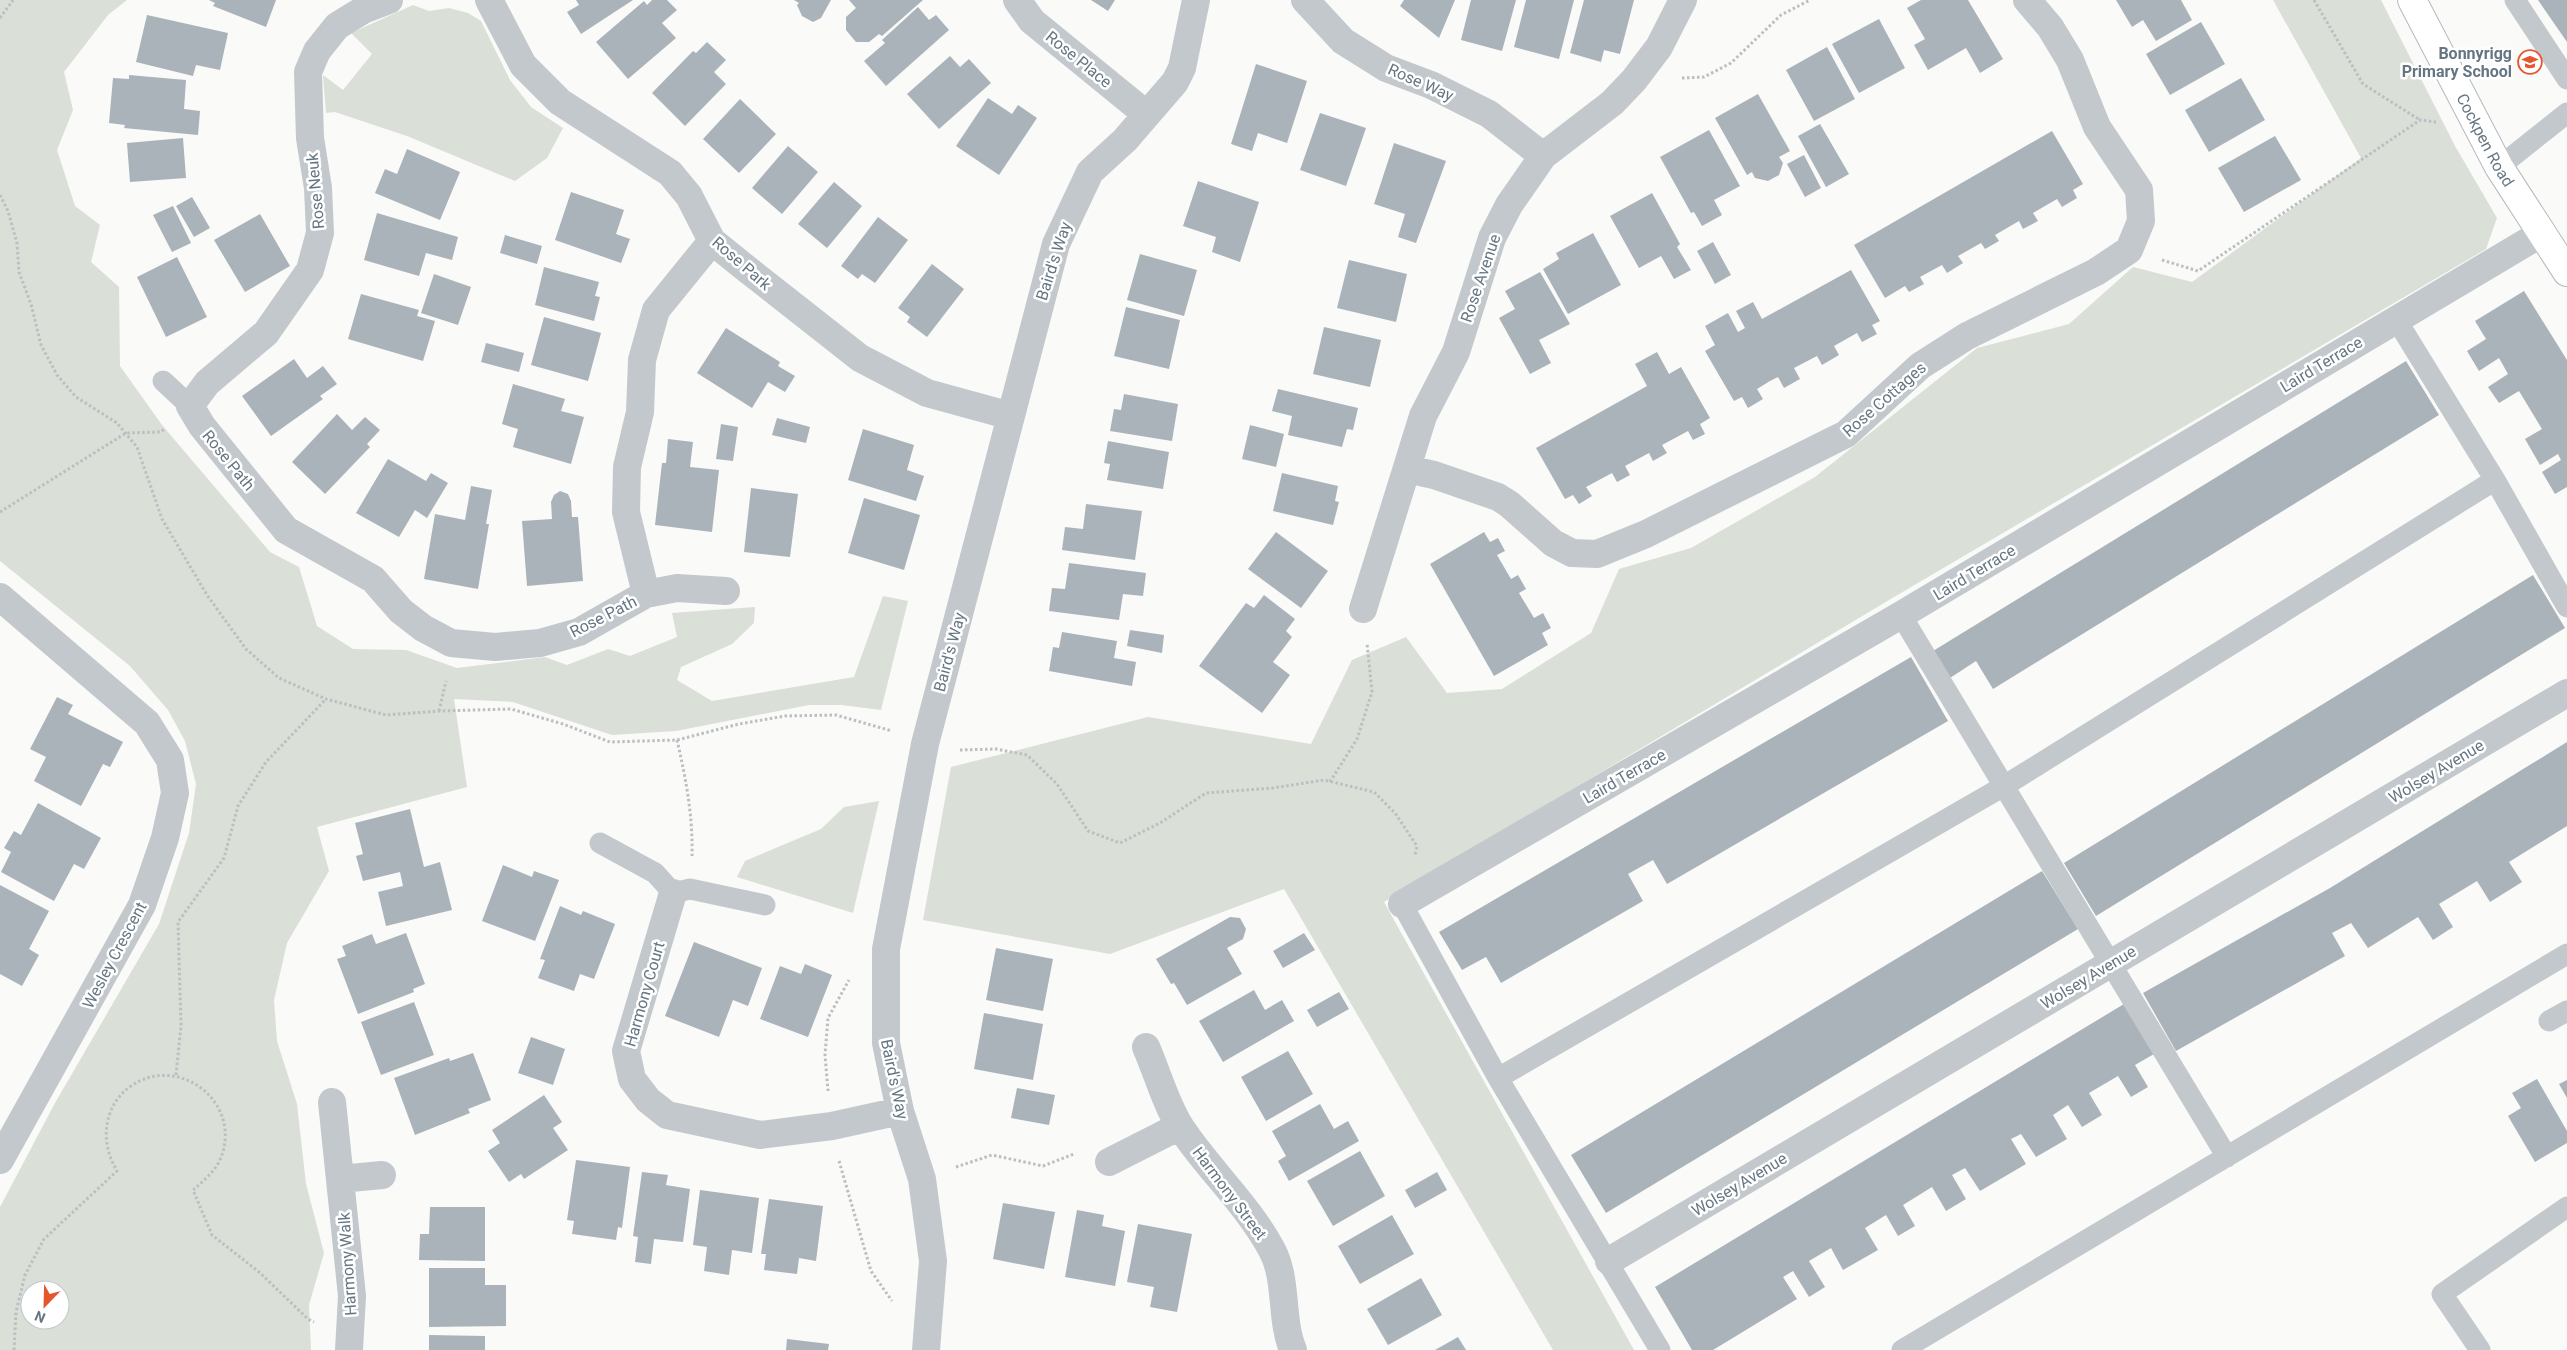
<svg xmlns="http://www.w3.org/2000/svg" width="2567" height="1350" font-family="Roboto,sans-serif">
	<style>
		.green { fill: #dadfd7; fill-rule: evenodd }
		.building { fill: #aab3b9 }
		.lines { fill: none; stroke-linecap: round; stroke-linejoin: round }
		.secondary-casing { stroke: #b3babf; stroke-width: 30 }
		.path { stroke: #bbbfc2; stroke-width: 3; stroke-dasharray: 2.5 2.5; stroke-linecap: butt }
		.lane { stroke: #c3c8cc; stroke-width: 21 }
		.street { stroke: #c3c8cc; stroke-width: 28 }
		.secondary { stroke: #fff; stroke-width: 28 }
		.labels { text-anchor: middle; stroke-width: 5; stroke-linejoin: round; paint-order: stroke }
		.poi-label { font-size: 16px; font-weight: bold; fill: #657683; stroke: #fff; text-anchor: end }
		.street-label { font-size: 16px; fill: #657683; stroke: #fff }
	</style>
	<rect width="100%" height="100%" fill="#fafaf8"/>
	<path class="green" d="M0 0H127L108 15 64 72 73 110 57 150 75 206 100 225 91 262 119 287 120 366 162 425 270 552 299 567 317 626 353 649 406 650 457 668 545 657 567 665 608 649 630 656 677 637 672 613 755 607 754 623 732 644 681 667 677 680 712 701 854 677 883 596 908 601 881 710 841 705H809L676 731 612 735 513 702 454 699 467 787 317 827 329 871 287 943 274 1000 277 1041 297 1104 306 1184 324 1253 309 1305 311 1350H0V1207L55 1103 159 924 189 833 196 784 185 741 168 710 130 666 0 561ZM30 1290H60V1320H30Z
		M2273 0H2381L2455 146 2497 218 2486 249 1889 600 1384 902 1634 1350H1553L1284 889 1110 954 923 920 951 767 1148 717 1311 744 1352 660 1406 637 1447 693 1502 689 1591 633 1619 569 1691 548 1815 477 1977 348 2069 324 2133 267 2192 282 2361 158Z
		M413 5 429 11 449 8 468 13 481 21 510 80 531 107 563 128 547 158 515 181 407 136 335 112 326 113 323 75 343 90 372 54 351 33Z
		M879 801 853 913 737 877 745 861 821 829 844 807Z"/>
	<path class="building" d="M209 0H276L266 27 213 6 215 3Z
		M576 0H633L581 34 567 12 579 5Z
		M652 0H667L677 10 662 23 676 38 628 79 596 42 644 1 647 5Z
		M794 0H831L821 18 813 22 802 16 797 5 799 3Z
		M849 0H923L882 36 879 34 869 42H856L846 30V17L856 8Z
		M1091 0H1115L1108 11Z
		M1404 0H1455L1439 38 1400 6Z
		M1471 0H1516L1502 51 1461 40Z
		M1526 0H1574L1559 59 1514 47Z
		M1584 0H1634L1620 54 1604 50 1601 62 1570 53Z
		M1921 0H1968L2003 59 1980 73 1966 48 1928 70 1914 45 1925 39 1907 8Z
		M2116 0H2181L2192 20 2156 41 2143 20 2132 27Z
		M2538 0H2567V42Z
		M918 7 929 20 936 15 949 30 886 86 864 61 885 43 882 40Z
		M147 15 228 33 220 70 196 65 193 76 136 62Z
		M1879 19 1905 68 1859 93 1832 44Z
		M2201 22 2225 64 2170 95 2146 54Z
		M707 42 726 60 714 72 726 84 685 126 652 93 693 51 696 53Z
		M1827 47 1855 99 1814 121 1786 70Z
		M950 56 960 67 969 59 991 83 939 129 907 94Z
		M1256 64 1307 81 1287 143 1258 133 1252 151 1231 144Z
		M129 75 186 80 184 109 200 111 198 135 124 128 125 125 109 123 113 78 129 79Z
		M2241 78 2265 120 2209 152 2185 110Z
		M1758 94 1790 151 1779 157 1783 163 1779 175 1768 181 1755 178 1752 172 1747 175 1715 118Z
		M988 98 1012 114 1018 105 1037 118 999 175 956 146Z
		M740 99 776 134 739 173 703 139Z
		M1320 113 1366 128 1346 186 1300 170Z
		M1820 124 1849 174 1826 187 1798 136Z
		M1709 130 1740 186 1714 200 1722 215 1702 226 1694 212 1691 213 1660 157Z
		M2052 131 2083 184 2073 190 2077 198 2062 207 2057 199 2033 213 2038 221 2023 229 2019 221 1995 235 1999 241 1985 249 1981 243 1958 256 1963 263 1947 273 1942 265 1920 277 1924 284 1909 292 1905 286 1885 298 1854 245Z
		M2275 136 2301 180 2244 212 2218 168Z
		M183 138 186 178 130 182 127 143Z
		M1394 143 1446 161 1416 243 1398 237 1405 214 1374 204Z
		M788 146 818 172 782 214 752 188Z
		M407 149 460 172 440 220 375 193 385 169 397 174Z
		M1804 155 1821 188 1805 197 1787 164Z
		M1198 181 1259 202 1240 262 1212 252 1216 237 1183 226Z
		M834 182 862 206 827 248 798 224Z
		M571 192 624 210 616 234 630 239 621 263 555 240Z
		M1652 193 1680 244 1677 247 1691 270 1674 279 1661 256 1639 268 1610 216Z
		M192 197 210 228 194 237 176 206Z
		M173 206 191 243 172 252 153 215Z
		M377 213 458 237 452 260 426 253 419 276 364 260Z
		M260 214 290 266 245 292 214 240Z
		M878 217 908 240 875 283 862 274 858 279 841 266Z
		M1593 233 1621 285 1568 314 1543 269 1559 259 1556 253Z
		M505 235 542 246 537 264 500 253Z
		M1713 242 1731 275 1715 284 1697 251Z
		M1140 254 1197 270 1184 316 1127 300Z
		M177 257 207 317 166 337 137 277Z
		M1349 260 1407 274 1396 322 1337 308Z
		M932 264 964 289 927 337 907 322 910 317 898 308Z
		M544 267 599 282 595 296 600 297 594 321 535 305Z
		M1851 270 1880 321 1872 325 1877 334 1862 342 1857 333 1834 346 1839 355 1822 365 1817 356 1794 368 1800 379 1784 388 1778 377 1770 381 1757 389 1763 399 1748 408 1742 397 1734 401 1705 351 1715 345 1705 326 1728 313 1738 332 1745 328 1736 311 1753 302 1762 319Z
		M1540 272 1570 324 1539 340 1551 363 1530 374 1499 318 1515 309 1505 291Z
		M434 274 471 287 458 325 421 313Z
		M2524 291 2567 360V487L2555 494 2542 472 2561 460 2558 454 2540 465 2525 439 2542 429 2519 391 2499 403 2488 387 2508 374 2499 358 2479 371 2467 351 2486 339 2475 321Z
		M361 294 419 310 417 316 435 321 423 361 348 339Z
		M1126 307 1180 320 1169 369 1114 356Z
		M544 317 601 333 588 381 531 365Z
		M1324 327 1381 340 1370 387 1313 374Z
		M726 328 780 362 778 366 795 376 785 392 768 382 752 408 697 373Z
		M486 343 524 353 519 372 481 362Z
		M1657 352 1669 374 1681 367 1710 418 1700 424 1705 434 1693 440 1688 431 1662 445 1667 453 1653 461 1649 453 1625 466 1630 475 1617 482 1612 473 1586 487 1592 496 1579 504 1573 495 1565 499 1536 448 1647 386 1635 364Z
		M294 359 307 378 323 366 337 384 320 396 323 399 271 436 242 396Z
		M2406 361 2439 415 1993 689 1976 661 1950 678 1933 651Z
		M513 384 565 399 561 411 584 417 571 464 513 447 518 429 502 424Z
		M1278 389 1358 408 1353 430 1347 429 1342 447 1288 435 1292 416 1272 411Z
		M1124 394 1178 404 1172 441 1110 431 1114 409 1121 410Z
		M337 414 352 430 365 417 380 430 367 444 370 447 325 494 292 462Z
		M777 418 810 427 806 443 772 435Z
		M721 424 738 427 733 461 716 459Z
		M1250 425 1284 434 1276 467 1242 459Z
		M863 429 914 445 907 470 924 476 916 501 848 480Z
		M668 439 693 442 690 467 719 470 712 532 655 525 662 463H666Z
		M1108 441 1169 452 1163 489 1107 480 1110 464 1104 463Z
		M388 459 426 481 431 473 448 483 427 518 415 510 399 537 356 513Z
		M1282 473 1338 486 1335 501 1339 502 1333 525 1273 511Z
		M471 486 492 490 486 524H489L478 589 424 579 435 514 465 520Z
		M751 488 798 494 790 557 744 552Z
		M560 491 568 494 571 501 572 517H578L583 581 527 586 522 521 552 519 551 502 554 495Z
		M864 498 920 515 904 570 848 553Z
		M1086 504 1142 511 1135 560 1062 550 1065 527 1083 529Z
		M1276 532 1328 571 1301 608 1248 569Z
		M1484 532 1490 542 1498 538 1505 551 1497 555 1511 579 1518 575 1526 589 1519 593 1534 618 1543 613 1551 628 1542 633 1548 645 1494 676 1430 564Z
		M1069 563 1146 573 1143 596 1123 594 1119 620 1049 611 1052 588 1065 589Z
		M2533 575 2565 628 2096 916 2064 863Z
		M1264 595 1295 619 1286 631 1292 637 1273 662 1290 675 1262 713 1199 666 1246 603 1254 608Z
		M1130 630 1164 635 1162 653 1127 646Z
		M1062 632 1117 641 1114 658 1136 662 1132 686 1049 671 1053 647 1059 648Z
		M1911 657 1948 721 1667 884 1653 860 1628 874 1643 901 1501 983 1486 957 1462 970 1439 932Z
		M57 697 73 705 68 714 123 742 110 767 103 764 81 806 34 781 46 757 30 749Z
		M2567 742V826L2509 862 2522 882 2490 902 2477 881 2439 904 2453 927 2433 940 2418 917 2368 948 2351 923 2332 933 2345 956 2176 1051 2143 993 2330 888Z
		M38 803 101 838 84 869 74 864 54 901 1 872 11 852 4 848 14 831 21 835Z
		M410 809 424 867 440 862 452 910 386 926 378 892 403 886 400 872 363 881 356 856 363 854 355 823Z
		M503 865 532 877 534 871 559 880 535 941 482 921Z
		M2042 871 2078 929 1606 1213 1571 1155Z
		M0 885 49 911 29 949 39 955 22 986 0 974Z
		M560 906 581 915 583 911 615 924 594 979 580 974 574 991 538 978 545 960 540 959Z
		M1230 917 1240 918 1246 929 1243 939 1227 948 1242 974 1187 1005 1174 983 1171 984 1156 959Z
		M406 933 425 984 413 989 414 992 358 1014 337 959 346 956 342 946 372 934 376 944Z
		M1304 933 1315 950 1283 968 1273 951Z
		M694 942 762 968 748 1006 733 1000 719 1037 665 1016Z
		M996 948 1053 959 1043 1011 986 1000Z
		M805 964 832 975 808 1037 760 1019 780 966 801 974Z
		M1254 990 1265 1010 1282 1000 1294 1021 1223 1062 1199 1021Z
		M1339 992 1349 1009 1317 1027 1307 1010Z
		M414 1002 434 1055 381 1075 361 1022Z
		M2124 1004 2154 1054 2135 1065 2148 1087 2131 1097 2118 1076 2089 1093 2102 1115 2082 1127 2068 1105 2053 1115 2067 1139 2036 1157 2021 1134 2011 1139 2026 1164 1980 1191 1965 1168 1952 1175 1966 1199 1946 1211 1932 1187 1903 1205 1915 1226 1898 1236 1886 1215 1865 1228 1878 1250 1843 1270 1831 1248 1809 1261 1825 1287 1809 1297 1793 1271 1783 1277 1797 1299 1713 1350H1692L1655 1287Z
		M984 1013 1043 1024 1033 1080 974 1069Z
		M531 1037 565 1049 553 1085 518 1073Z
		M1288 1051 1313 1094 1266 1121 1241 1077Z
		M473 1053 491 1100 468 1109 470 1113 415 1135 394 1078 449 1058 450 1061Z
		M2537 1079 2567 1131V1143L2535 1162 2508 1116 2521 1108 2512 1093Z
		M2567 1080V1098L2559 1084Z
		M1017 1088 1055 1095 1049 1125 1011 1118Z
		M544 1095 562 1122 553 1128 568 1150 524 1179 521 1174 509 1182 488 1151 500 1143 492 1130Z
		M1320 1104 1334 1129 1348 1121 1359 1141 1289 1181 1278 1161 1286 1156 1272 1131Z
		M1360 1151 1385 1196 1333 1226 1307 1181Z
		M576 1160 630 1167 622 1228 618 1227 616 1240 572 1234 574 1221 567 1220Z
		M642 1172 668 1175 666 1185 690 1189 683 1242 654 1239 651 1264 635 1262 638 1237 633 1236Z
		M1437 1172 1447 1190 1415 1208 1405 1190Z
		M700 1190 759 1198 752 1253 732 1250 729 1275 704 1271 707 1247 693 1245Z
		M769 1199 823 1206 816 1261 799 1258 797 1274 764 1270 766 1254H761Z
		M1003 1203 1055 1212 1044 1269 993 1259Z
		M430 1207H485V1261L419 1260 420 1234H429Z
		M1077 1210 1104 1215 1102 1226 1125 1231 1115 1286 1065 1277Z
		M1392 1215 1414 1254 1360 1284 1338 1246Z
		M1138 1224 1192 1234 1177 1312 1150 1307 1154 1287 1127 1282Z
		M429 1268H485V1285H506V1326L429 1327Z
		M1421 1278 1442 1315 1388 1345 1367 1309Z
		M429 1335 485 1336V1350H429Z
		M1458 1337 1466 1350H1435Z
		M787 1339 829 1344 828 1350H786Z"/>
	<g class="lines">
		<g class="secondary-casing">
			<g id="secondary">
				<path id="s1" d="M2412 0 2499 167 2567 272"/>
			</g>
		</g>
		<path class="path" d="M2314 0 2363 84 2420 120
			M0 18 13 0
			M1682 78 1704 77 1731 63 1781 15 1810 0
			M0 195 8 211 17 243 19 272 31 304 41 345 57 375 76 397 117 423 137 447 162 519 207 595 246 649 279 678 326 699 386 715 439 711 511 709 563 724 610 742 677 740 739 724 785 716 836 715 892 731
			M2162 260 2198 271 2420 120 2436 122
			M0 512 126 433 161 432 164 429
			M439 711 446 681
			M677 740C686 779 693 816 692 856
			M960 750 996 749 1027 755 1057 784 1088 831 1120 843 1160 823 1206 793 1273 788 1324 780 1374 792 1395 813 1417 846 1415 855
			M1330 782 1357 739 1372 692 1367 643
			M176 1075 181 1026 178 922 224 858 238 806 266 762 326 699
			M828 1091 825 1055 828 1018 849 980
			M839 1161 871 1271 892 1301
			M956 1167 992 1155 1043 1166 1074 1154
			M14 1350 16 1312 25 1275 44 1239 117 1171C106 1152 103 1133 110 1113 114 1102 121 1093 131 1086 181 1052 246 1106 219 1162 213 1173 202 1182 193 1190L212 1235 259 1272 308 1319 314 1322"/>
		<path class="lane" d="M2515 0 2567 79
			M2499 167 2567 113
			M2396 319 2495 480 2567 607
			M163 381 190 406
			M1901 615 2227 1157
			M600 843 655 873 673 893 690 889 765 905
			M1402 904 1498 1078 1660 1350
			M2549 1021 2567 1011
			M1498 1078 2004 786 2495 480
			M1902 1350 2567 954
			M2480 1350 2442 1294 2567 1207"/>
		<path class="street" d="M389 0 363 10 337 26 317 51 308 72 310 138 318 188 320 233 310 270 266 333 207 383 190 406 202 426 286 530 373 579 401 611 423 628 451 643 495 647 540 643 579 632 646 594 626 512 627 467 640 412 642 360 656 310 712 241
			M489 0 523 65 560 102 670 173 689 196 712 241 743 266 860 358 927 393 1011 416
			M1017 0 1032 21 1146 114
			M1305 0 1343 41 1386 68 1431 85 1489 114 1543 156
			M1407 469 1434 475 1498 497 1509 504 1553 543 1572 553 1597 554 1646 534 1846 434 1920 366 1967 336 2096 272 2129 250 2141 221 2139 190 2097 127 2070 60 2050 27 2027 0
			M646 594 677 588 726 591
			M0 597 147 723 170 760 175 793 165 838 142 905 0 1160
			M1363 609 1423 416 1456 352 1492 238 1509 205 1543 156 1612 103 1634 80 1659 47 1683 0
			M673 893 626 1051 632 1079 648 1100 667 1115 760 1135 832 1126 900 1111
			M1402 904 1901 615 2542 233
			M1146 1047C1157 1072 1166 1105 1181 1128 1209 1170 1248 1205 1272 1250 1288 1280 1280 1319 1293 1350
			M332 1102 352 1296 349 1350
			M1109 1162 1180 1126
			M340 1179 382 1175
			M1609 1261 2567 693
			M926 1350 933 1261 922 1179 900 1111 886 1043V949L925 744 1056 244 1090 172 1125 140 1175 82 1182 68 1196 0"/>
		<use href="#secondary" class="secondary"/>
	</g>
	<defs>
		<g id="school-ring" transform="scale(1.25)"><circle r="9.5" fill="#fff" stroke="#e4572e" stroke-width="1.5"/><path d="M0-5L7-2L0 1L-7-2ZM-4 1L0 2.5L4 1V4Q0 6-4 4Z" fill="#e4572e"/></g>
	</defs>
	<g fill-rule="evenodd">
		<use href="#school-ring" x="2530" y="62"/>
	</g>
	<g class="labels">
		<g class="poi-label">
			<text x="2512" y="59">Bonnyrigg<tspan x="2512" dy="18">Primary School</tspan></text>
		</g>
		<g class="street-label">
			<text transform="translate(1079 59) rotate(39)" y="6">Rose Place</text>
			<text transform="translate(1421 82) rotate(24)" y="6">Rose Way</text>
			<text dy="6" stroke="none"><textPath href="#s1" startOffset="158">Cockpen Road</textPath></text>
			<text transform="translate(315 191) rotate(-95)" y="6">Rose Neuk</text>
			<text transform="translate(1053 261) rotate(-72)" y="6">Baird's Way</text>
			<text transform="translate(742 263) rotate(41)" y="6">Rose Park</text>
			<text transform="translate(1480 278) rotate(-71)" y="6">Rose Avenue</text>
			<text transform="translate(2321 364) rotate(-31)" y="6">Laird Terrace</text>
			<text transform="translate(1884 399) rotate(-41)" y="6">Rose Cottages</text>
			<text transform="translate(229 460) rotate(51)" y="6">Rose Path</text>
			<text transform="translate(1974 572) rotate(-31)" y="6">Laird Terrace</text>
			<text transform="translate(603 616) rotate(-27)" y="6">Rose Path</text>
			<text transform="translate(949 652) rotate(-75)" y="6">Baird's Way</text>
			<text transform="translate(2436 771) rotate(-31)" y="6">Wolsey Avenue</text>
			<text transform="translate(1624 776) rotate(-30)" y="6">Laird Terrace</text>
			<text transform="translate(114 955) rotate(-62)" y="6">Wesley Crescent</text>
			<text transform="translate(2088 977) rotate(-31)" y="6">Wolsey Avenue</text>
			<text transform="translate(644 994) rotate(-74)" y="6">Harmony Court</text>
			<text transform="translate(895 1079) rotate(78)" y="6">Baird's Way</text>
			<text transform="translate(1739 1184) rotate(-31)" y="6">Wolsey Avenue</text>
			<text transform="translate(1230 1193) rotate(53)" y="6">Harmony Street</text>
			<text transform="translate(347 1264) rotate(-94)" y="6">Harmony Walk</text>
		</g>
	</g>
	<g transform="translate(45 1305) rotate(203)"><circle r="24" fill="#ffffff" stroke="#c1c8cd"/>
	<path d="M0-4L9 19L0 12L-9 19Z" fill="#e4572e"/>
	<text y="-8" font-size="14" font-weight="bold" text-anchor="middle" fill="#657683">N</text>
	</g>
</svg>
